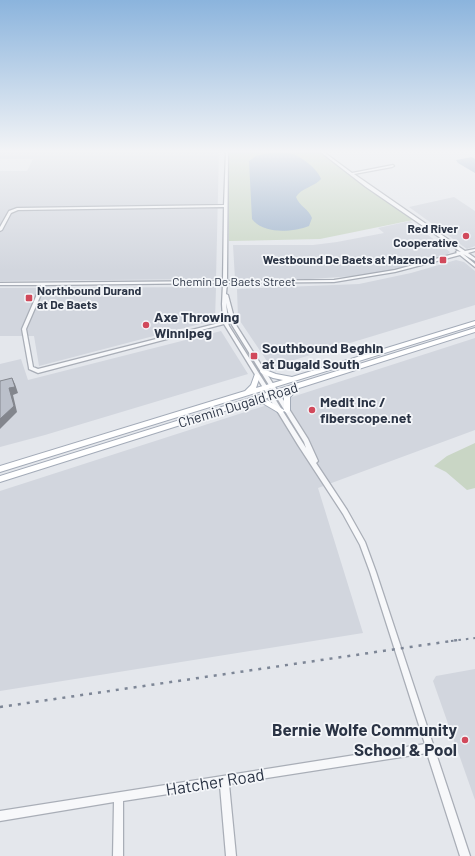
<svg xmlns="http://www.w3.org/2000/svg" width="475" height="856" font-family="Barlow,sans-serif">
	<style>
		.built { fill: #d2d6de }
		.green { fill: #c9d6c5 }
		.water { fill: #9fb4cc }
		.lines { fill: none; stroke-linecap: round; stroke-linejoin: round }
		.minor-casing { stroke: #a9aeb7; stroke-width: 2.5 }
		.major-casing { stroke: #a3abb8; stroke-width: 2 }
		.minor { fill: #f7f8fa; fill-rule: evenodd }
		.major { fill: #fff; fill-rule: evenodd }
		.rail-far1 { stroke: #7d8696; stroke-width: 2; stroke-dasharray: 2.5 5; stroke-linecap: butt }
		.rail { stroke: #7d8696; stroke-width: 2.5; stroke-dasharray: 3 6; stroke-linecap: butt }
		.shaded-wall { fill: #83868d }
		.building { fill: #bbc0ca; stroke: #83868d }
		.poi-dot { fill: #d1495b; stroke: #f4f6f9; stroke-width: 1.5 }
		.labels { text-anchor: middle; stroke-width: 3.5; stroke-linejoin: round; paint-order: stroke }
		.far-poi-label { font-size: 12px; font-weight: bold; fill: #2b3445; stroke: #f4f6f9; text-anchor: end }
		.far-street-label { font-size: 12px; fill: #2b3445; stroke: #f4f6f9 }
		.poi-label { font-size: 14px; font-weight: bold; fill: #2b3445; stroke: #f4f6f9; text-anchor: start }
		.street-label { font-size: 14px; fill: #2b3445; stroke: #f4f6f9 }
		.near-poi-label { font-size: 17px; font-weight: bold; fill: #2b3445; stroke: #f4f6f9; text-anchor: end }
		.near-street-label { font-size: 17px; fill: #2b3445; stroke: #f4f6f9 }
	</style>
	<rect width="100%" height="100%" fill="#e4e7ec"/>
	<path class="built" d="M0 150H219L216 279 0 281V171H27L33 159H0Z
		M454 197 475 211V246L467 249 409 207Z
		M410 221 450 252 446 256 393 270 354 276 311 279H235L233 245H313L337 242 384 233 378 228Z
		M456 260 464 262 475 271V305L271 367 238 318 237 289 359 284 411 273Z
		M216 287 215 320 39 366 34 336H0V288Z
		M221 331 248 374 45 435 0 447V364L21 359 28 380Z
		M475 338V430L318 488 363 633 0 691V491Z
		M475 669V800L433 681 436 676Z"/>
	<path class="green" d="M229 150H318L413 220 320 239 229 241Z
		M475 443V488L467 490 446 472 434 466 447 456Z"/>
	<path class="water" d="M274 152C280 152 285 152 290 153 301 156 318 169 321 179 314 187 301 188 296 197 299 206 309 209 312 218L309 226C293 232 264 235 252 219L249 161 256 156Z
		M472 157 475 159V173L458 163 456 160Z"/>
	<g class="lines">
		<g class="minor-casing">
			<path id="minor" d="M226 150H228L227 281 334 280 395 270 457 253 456 252 457 251 461 252 366 187 318 150H321L352 173 393 165 394 166 392 167 354 174 465 251 475 249V251L468 253 475 258V261L463 254 475 264V267L460 255 395 272 334 282 227 283 226 294 228 295 236 325 308 439 318 461 316 463 347 510 365 542 376 572 470 856H460L427 753 229 784 236 856H226L220 786 123 801V856H113L114 802 0 821V811L425 744 370 572 360 545 343 514 298 445 224 324 38 373 29 369V368L22 329 41 285H0V283L223 281 224 207 18 210 11 213 2 230 0 231V227L9 211 17 208 224 205ZM223 283 222 304 223 322 38 369 33 367 26 329 45 285ZM226 303 230 320 228 321ZM228 323H231L232 325 304 442 306 448 229 326Z"/>
		</g>
		<g class="major-casing">
			<path id="major" d="M475 321V325L0 472V466L245 391 251 385 255 374H257L260 376 256 388 283 380 273 378 261 373 260 371 261 369H263L276 374 292 377Z
				M475 328V332L299 388 290 397V410L289 412 287 413 284 411 281 414 264 404H253L250 403 0 482V476ZM288 391 284 396V410L267 400H261Z"/>
		</g>
		<use href="#minor" class="minor"/>
		<use href="#major" class="major"/>
		<path class="rail-far1" d="M451 641 475 638"/>
		<path class="rail" d="M0 707 458 640"/>
	</g>
	<path class="shaded-wall" d="M12 378 15 384 18 393 13 395 17 412 0 429V419Z"/>
	<path class="building" d="M12 378 15 387 9 388 14 406 0 419V381Z"/>
	<linearGradient id="sky" x2="0" y2="1"><stop stop-color="#8bb4dd"/><stop offset="0.56" stop-color="#f3f4f6"/><stop offset="1" stop-color="#f3f4f6" stop-opacity="0"/></linearGradient>
	<rect width="475" height="270" fill="url(#sky)"/>
	<g class="poi-dot">
		<circle cx="466" cy="236" r="4"/>
		<rect x="439" y="256" width="8" height="8" rx="2"/>
		<rect x="25" y="294" width="8" height="8" rx="2"/>
		<circle cx="146" cy="325" r="4"/>
		<rect x="250" y="352" width="8" height="8" rx="2"/>
		<circle cx="312" cy="410" r="4"/>
		<circle cx="465" cy="740" r="4"/>
	</g>
	<g class="labels">
		<g class="far-poi-label">
			<text x="458" y="233">Red River<tspan x="458" dy="14">Cooperative</tspan></text>
			<text x="435" y="264">Westbound De Baets at Mazenod</text>
			<text x="37" y="295" text-anchor="start">Northbound Durand<tspan x="37" dy="14">at De Baets</tspan></text>
		</g>
		<g class="far-street-label">
			<text x="234" y="286">Chemin De Baets Street</text>
		</g>
		<g class="poi-label">
			<text x="154" y="322">Axe Throwing<tspan x="154" dy="16">Winnipeg</tspan></text>
			<text x="262" y="353">Southbound Beghin<tspan x="262" dy="16">at Dugald South</tspan></text>
			<text x="320" y="407">Medit Inc /<tspan x="320" dy="16">fiberscope.net</tspan></text>
		</g>
		<g class="street-label">
			<text transform="translate(238 405) rotate(-17)" y="5">Chemin Dugald Road</text>
		</g>
		<g class="near-poi-label">
			<text x="457" y="736">Bernie Wolfe Community<tspan x="457" dy="20">School &amp; Pool</tspan></text>
		</g>
		<g class="near-street-label">
			<text transform="translate(215 782) rotate(-9)" y="6">Hatcher Road</text>
		</g>
	</g>
</svg>
